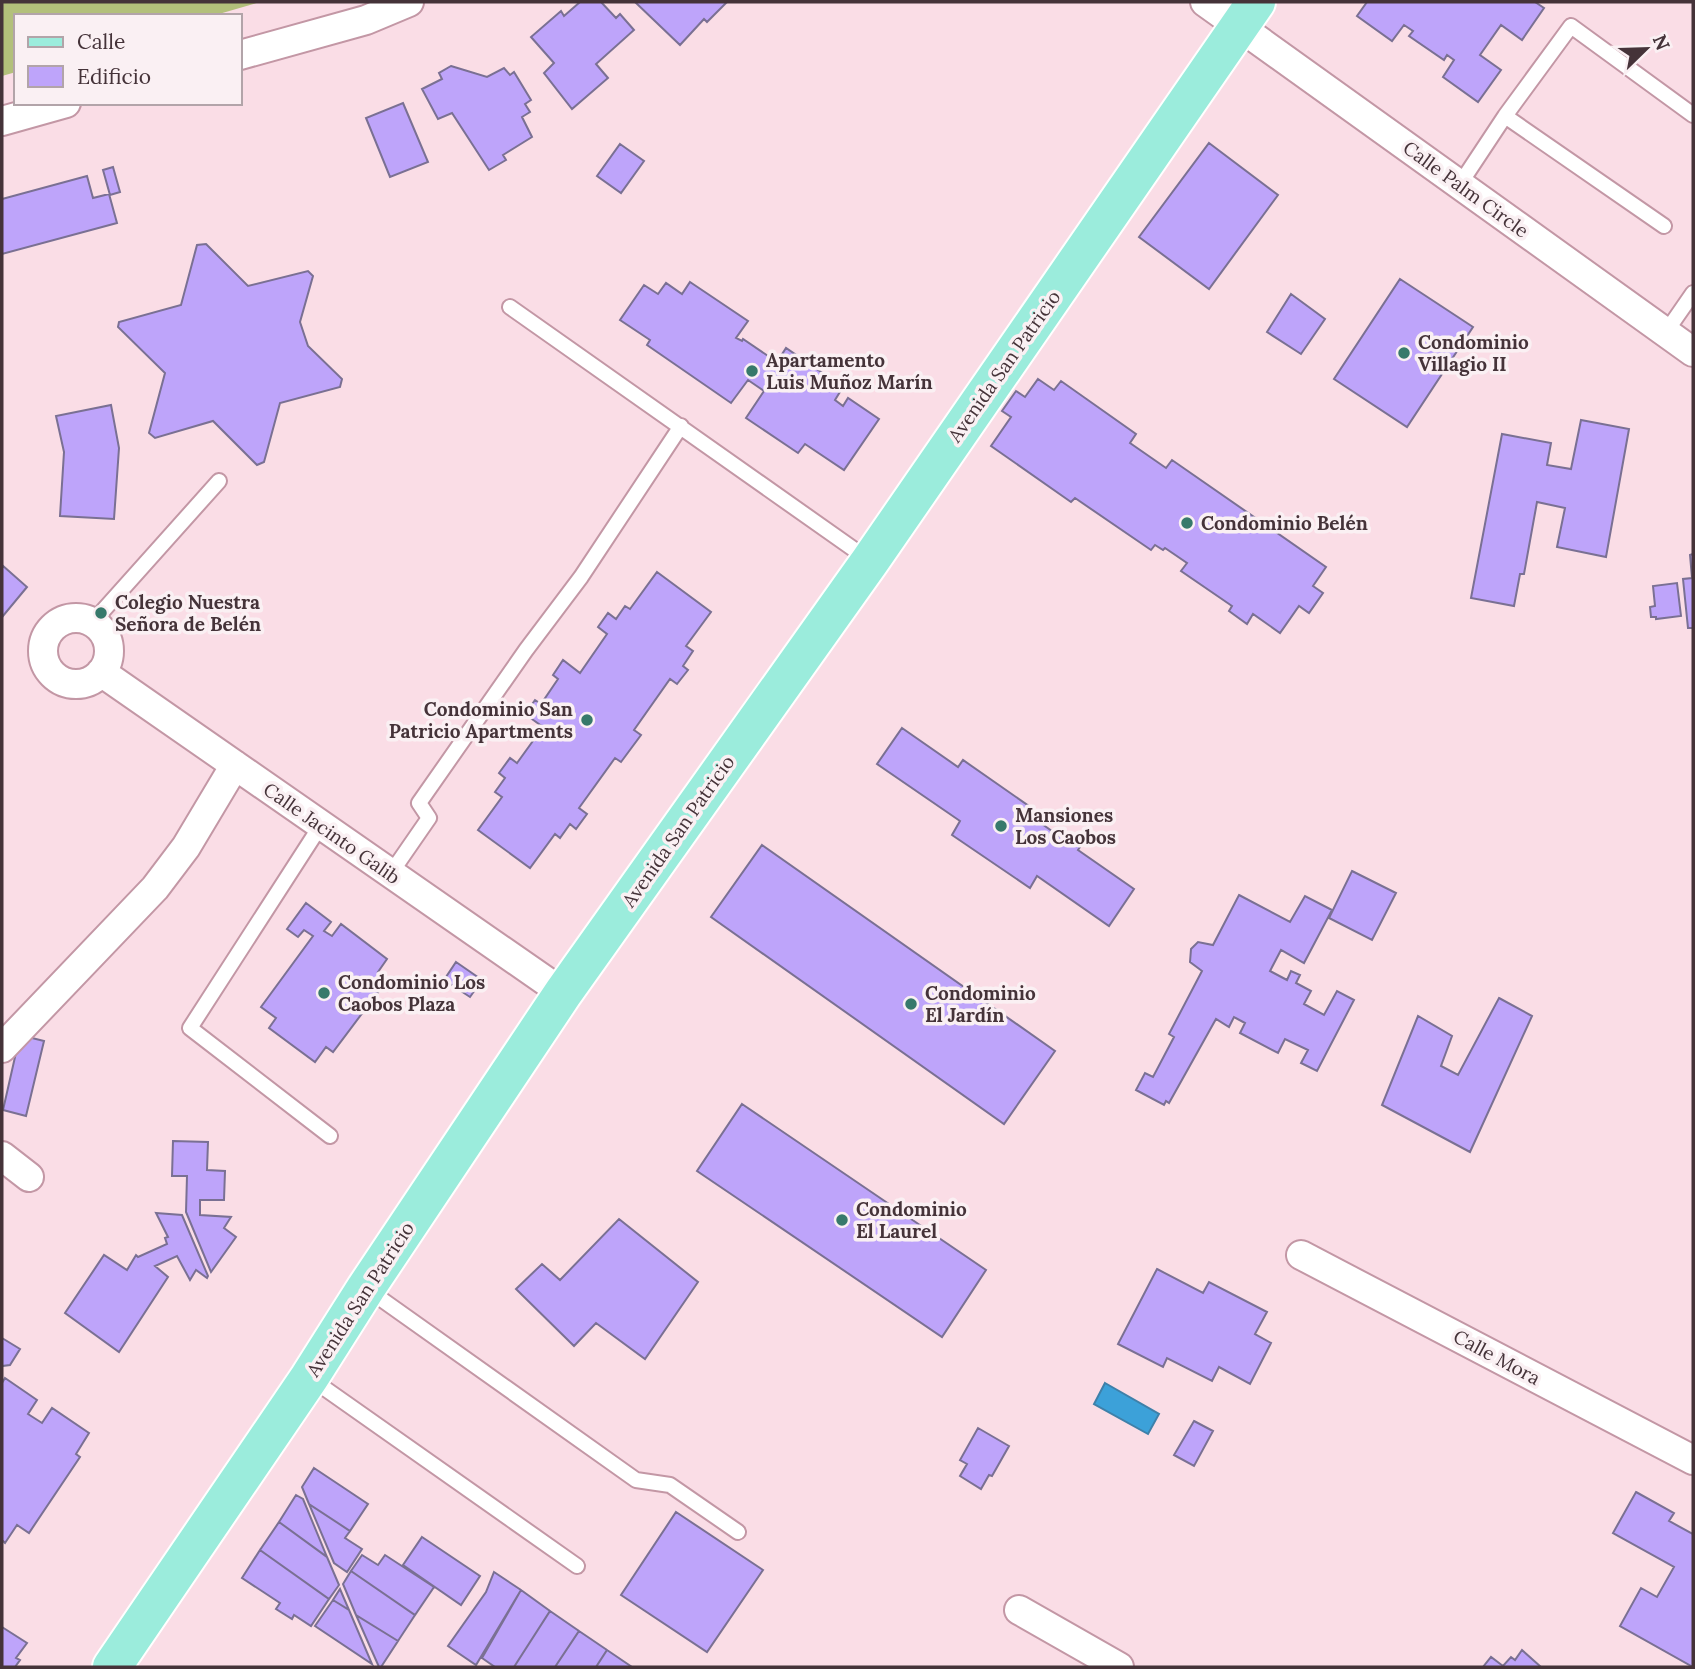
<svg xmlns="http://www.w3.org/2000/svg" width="1695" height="1669" font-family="Lora,serif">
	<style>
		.green { fill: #b3c07b }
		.water { fill: #3ca1d9; stroke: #3f80a9; stroke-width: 2 }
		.building { fill: #bea4fa; stroke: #7a7093; stroke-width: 2 }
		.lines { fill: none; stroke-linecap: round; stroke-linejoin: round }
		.lane-casing { stroke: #c397a5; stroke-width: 18 }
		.street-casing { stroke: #c397a5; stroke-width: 32 }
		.primary-casing { stroke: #fff; stroke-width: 42 }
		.lane { stroke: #fff; stroke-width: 14 }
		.street { stroke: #fff; stroke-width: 28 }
		.primary { stroke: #9becdc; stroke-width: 38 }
		.poi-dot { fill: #37796b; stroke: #faf0f3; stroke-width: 2.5 }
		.labels { text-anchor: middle; stroke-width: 7; stroke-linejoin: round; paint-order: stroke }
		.street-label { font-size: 19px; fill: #453339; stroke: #faf0f3 }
		.poi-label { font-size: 19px; font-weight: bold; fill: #453339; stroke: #faf0f3; text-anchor: start }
	</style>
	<rect width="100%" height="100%" fill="#fadde6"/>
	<path class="green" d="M2 2H260L212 16H16V72L2 76Z"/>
	<path class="water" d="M1105 1383 1159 1414 1148 1434 1094 1404Z"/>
	<path class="building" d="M580 2H601L616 18 620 14 634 30 596 64 608 78 572 109 544 73 554 63 531 37 561 11 564 16Z
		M635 2H727L707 22 704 19 680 45Z
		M1367 2H1535L1544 8 1522 40 1501 25 1480 55 1501 70 1478 102 1443 77 1454 60 1447 55 1444 60 1409 36 1413 31 1404 25 1392 41 1357 16Z
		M451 66 487 77 504 68 510 75 514 72 531 100 525 104 530 112 522 117 532 137 503 155 506 160 489 170 452 113 438 119 422 89 442 79 439 73Z
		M403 103 428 162 390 177 366 118Z
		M1209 143 1278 195 1209 289 1139 237Z
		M620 144 644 161 621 193 597 176Z
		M113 167 120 192 110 195 103 170Z
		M87 176 93 198 109 194 117 223 2 254V199Z
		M206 244 248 286 308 271 313 276 300 322 308 346 342 379 340 387 280 403 264 462 257 465 213 421 155 438 149 433 165 373 118 327 119 322 181 305 197 245Z
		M1400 279 1473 327 1407 427 1334 379Z
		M690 282 748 321 736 338 742 341 743 339 777 362 786 348 843 387 835 400 843 406 848 398 879 419 844 470 805 444 798 453 746 418 764 391 748 380 731 403 647 345 650 340 620 320 644 285 658 294 666 283 682 294Z
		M1291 294 1325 319 1301 354 1267 332Z
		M1038 379 1054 390 1061 381 1136 434 1130 443 1166 468 1172 460 1326 567 1313 586 1323 593 1309 613 1299 606 1280 633 1253 614 1247 624 1229 611 1232 606 1181 571 1187 563 1165 548 1163 550 1155 545 1151 550 1075 498 1071 502 991 446 1011 417 1002 411 1016 391 1025 397Z
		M111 405 119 448 114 519 60 516 64 452 56 416Z
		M1581 420 1629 429 1606 557 1557 547 1565 508 1537 502 1524 574H1520L1514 606 1471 598 1502 434 1551 443 1547 465 1571 469Z
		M1693 554V628H1688L1683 579 1692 578 1690 555Z
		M2 565 27 587 3 616 2 615Z
		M657 572 711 612 686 646 693 651 683 666 688 670 677 684 670 679 634 730 641 735 621 762 615 758 579 808 587 814 576 829 570 824 560 838 555 834 530 868 478 830 502 797 495 792 505 778 499 773 510 758 517 763 543 727 525 714 535 700 541 704 558 679 553 675 563 660 580 673 607 634 598 627 608 613 616 619 625 606 630 609Z
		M1677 583 1681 616 1656 619V617H1651L1650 607 1655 606 1653 586Z
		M902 728 958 767 963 760 1039 813 1035 819 1059 836 1062 830 1082 844 1078 850 1134 889 1109 926 1037 876 1030 888 952 835 960 821 877 764Z
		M762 845 1055 1051 1004 1124 711 917Z
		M1352 871 1396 893 1372 940 1329 918Z
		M1239 895 1290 922 1305 896 1332 910 1304 963 1281 950 1270 971 1287 980 1291 971 1300 975 1296 983 1311 991 1304 1004 1324 1015 1337 991 1354 1000 1317 1071 1301 1063 1308 1050 1285 1039 1278 1053 1240 1033 1245 1023 1234 1017 1229 1027 1216 1019 1169 1103 1166 1101 1164 1105 1136 1090 1145 1073 1153 1077 1174 1037 1169 1034 1202 971 1190 962 1191 949 1198 942 1213 945Z
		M306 903 331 922 324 931 332 936 341 924 387 959 378 972 388 979 333 1052 326 1047 315 1062 269 1028 276 1018 261 1007 313 936 304 930 298 937 287 929Z
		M456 962 482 980 470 997 444 980Z
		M1499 998 1532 1016 1470 1152 1382 1105 1418 1016 1452 1036 1441 1066 1458 1075Z
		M20 1035 44 1041 26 1116 3 1110Z
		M742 1104 986 1270 942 1337 697 1171Z
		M173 1141 208 1142 207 1170 225 1171 224 1200H200V1215L231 1217 224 1228 236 1237 211 1272 186 1212 187 1176H172Z
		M156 1213 182 1215 208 1276 207 1278 196 1270 190 1280 177 1256 155 1266 168 1277 119 1352 65 1313 104 1255 127 1270 136 1255 138 1257 167 1244 165 1238 168 1237Z
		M619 1219 698 1282 645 1359 596 1323 574 1346 516 1289 542 1264 560 1280Z
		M1157 1269 1203 1293 1209 1282 1267 1312 1255 1334 1271 1343 1250 1384 1219 1367 1212 1381 1167 1358 1163 1367 1118 1344Z
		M2 1338 20 1349 10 1365 2 1366Z
		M5 1378 37 1400 28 1414 42 1423 52 1408 89 1433 76 1454 80 1457 29 1533 17 1525 5 1543 2 1540V1383Z
		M1194 1421 1213 1431 1194 1466 1174 1455Z
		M978 1428 1009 1446 992 1476 989 1475 981 1489 960 1476 967 1464 960 1460Z
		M314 1468 368 1504 350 1531 309 1504 302 1487Z
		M1636 1492 1674 1513 1669 1521 1693 1534V1667L1620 1626 1641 1588 1657 1597 1674 1567 1613 1533Z
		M296 1495 303 1499 327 1557 279 1522Z
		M309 1504 350 1531 345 1538 362 1549 347 1572 334 1563Z
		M676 1512 763 1570 707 1652 621 1595Z
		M279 1522 327 1557 339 1585 329 1599 260 1550Z
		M422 1537 480 1576 461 1605 403 1565Z
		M260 1550 329 1599 311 1626 294 1615 292 1619 276 1609 280 1603 242 1578Z
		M362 1555 378 1565 385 1555 434 1587 415 1615 351 1571Z
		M351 1571 415 1615 398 1641 356 1615 343 1584Z
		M494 1572 521 1590 476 1665 448 1646 486 1592Z
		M340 1589 349 1610 333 1600Z
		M521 1590 550 1611 514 1667H495L482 1658Z
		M333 1600 349 1610 372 1664 315 1626Z
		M550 1611 579 1631 555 1667H514Z
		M356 1615 398 1641 381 1667H379Z
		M2 1627 27 1643 16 1658 20 1660 15 1667H2Z
		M579 1631 607 1650 596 1667H555Z
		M607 1650 632 1667H596Z
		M1522 1650 1541 1667H1483L1491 1657 1503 1666 1511 1657 1515 1660Z"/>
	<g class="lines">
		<g class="lane-casing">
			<path id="lane" d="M1505 116 1664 226
				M1460 184 1505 116 1571 26 1693 115
				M510 307 869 560
				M1666 332 1693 293
				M92 623 219 481
				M321 825 190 1028 330 1136
				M391 873 429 818 419 803 526 650 581 577 681 426
				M367 1289 636 1480 670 1485 738 1532
				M310 1378 577 1566"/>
		</g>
		<g class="street-casing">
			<path id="street" d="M1205 2 1693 352
				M240 55 366 20 409 2
				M2 121 66 103
				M43 651a33 33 0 1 1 66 0a33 33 0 1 1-66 0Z
				M101 672 563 993
				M2 1048 155 888 186 847 235 765
				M2 1156 29 1177
				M1301 1255 1693 1460
				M1019 1610 1119 1667"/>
		</g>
		<g class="primary-casing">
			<path id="primary" d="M112 1667 309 1378 366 1288 563 993 870 561 1256 2"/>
		</g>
		<use href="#lane" class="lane"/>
		<use href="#street" class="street"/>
		<use href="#primary" class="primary"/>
	</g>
	<g class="poi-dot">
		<circle cx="1404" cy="353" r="7"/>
		<circle cx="752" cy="371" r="7"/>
		<circle cx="1187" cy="523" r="7"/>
		<circle cx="101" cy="613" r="7"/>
		<circle cx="587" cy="720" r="7"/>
		<circle cx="1001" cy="826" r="7"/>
		<circle cx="324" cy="993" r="7"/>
		<circle cx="911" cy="1004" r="7"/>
		<circle cx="842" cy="1220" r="7"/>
	</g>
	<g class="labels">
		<g class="street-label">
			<text transform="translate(1466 189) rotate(36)" y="7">Calle Palm Circle</text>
			<text transform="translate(1004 366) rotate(-55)" y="7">Avenida San Patricio</text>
			<text transform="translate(678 831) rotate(-55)" y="7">Avenida San Patricio</text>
			<text transform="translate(332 833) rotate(35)" y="7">Calle Jacinto Galib</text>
			<text transform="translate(360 1299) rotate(-57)" y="7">Avenida San Patricio</text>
			<text transform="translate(1497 1357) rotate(28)" y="7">Calle Mora</text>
		</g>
		<g class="poi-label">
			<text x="1418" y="349">Condominio<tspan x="1418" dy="22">Villagio II</tspan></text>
			<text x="766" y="367">Apartamento<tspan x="766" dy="22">Luis Muñoz Marín</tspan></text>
			<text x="1201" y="530">Condominio Belén</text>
			<text x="115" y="609">Colegio Nuestra<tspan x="115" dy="22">Señora de Belén</tspan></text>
			<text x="573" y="716" text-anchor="end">Condominio San<tspan x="573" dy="22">Patricio Apartments</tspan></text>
			<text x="1015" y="822">Mansiones<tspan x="1015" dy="22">Los Caobos</tspan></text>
			<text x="338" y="989">Condominio Los<tspan x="338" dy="22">Caobos Plaza</tspan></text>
			<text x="925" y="1000">Condominio<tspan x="925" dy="22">El Jardín</tspan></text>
			<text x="856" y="1216">Condominio<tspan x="856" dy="22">El Laurel</tspan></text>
		</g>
	</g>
	<rect width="1695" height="1669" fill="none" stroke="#453339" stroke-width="7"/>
	<rect x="14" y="14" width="228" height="91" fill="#faf0f3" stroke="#b2a4a9" stroke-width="2"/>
	<rect x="28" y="37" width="35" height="10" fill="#9becdc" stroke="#b2a4a9" stroke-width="2"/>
	<text x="77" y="49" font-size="21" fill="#453339">Calle</text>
	<rect x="28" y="66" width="35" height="21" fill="#bea4fa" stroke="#b2a4a9" stroke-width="2"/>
	<text x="77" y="84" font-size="21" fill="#453339">Edificio</text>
	<g transform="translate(1646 49) rotate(67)" stroke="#faf0f3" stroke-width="5" paint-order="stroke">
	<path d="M0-5L12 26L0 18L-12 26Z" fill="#453339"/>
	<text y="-10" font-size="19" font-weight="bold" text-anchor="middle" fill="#453339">N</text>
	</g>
</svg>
